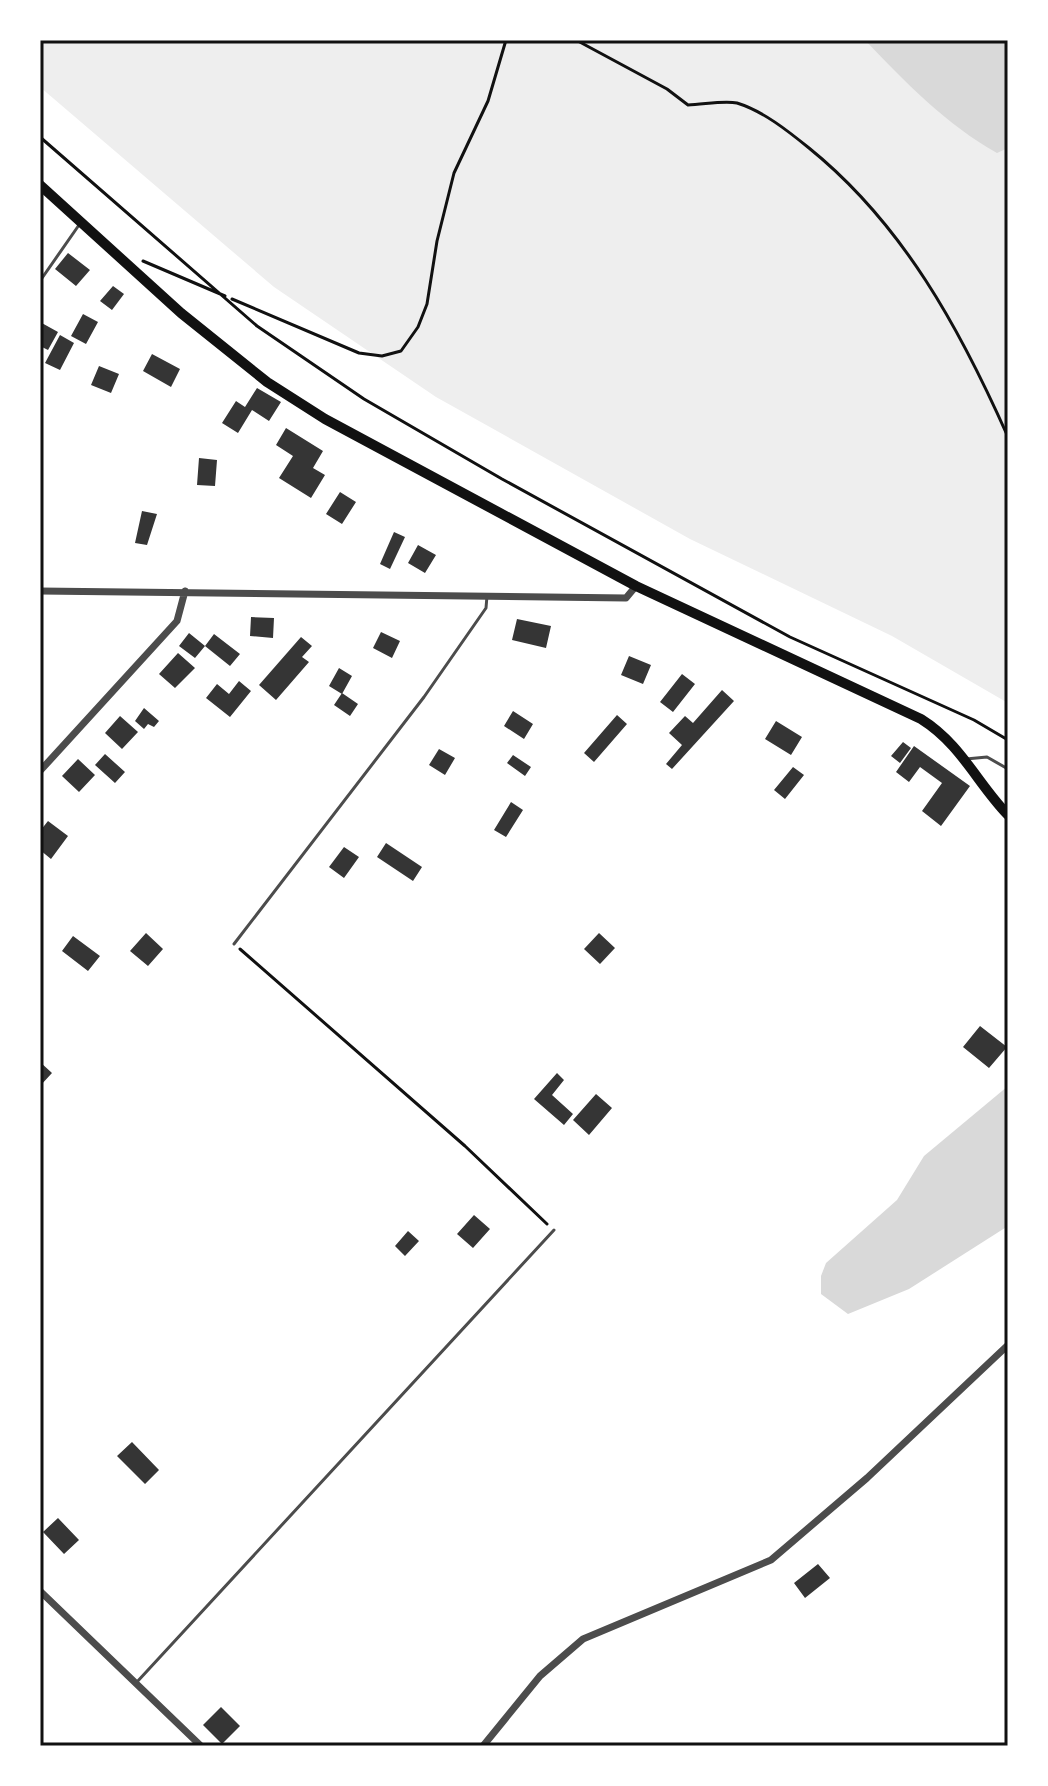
<svg xmlns="http://www.w3.org/2000/svg" width="1048" height="1786" font-family="Poppins,sans-serif">
	<style>
		.green { fill: #eee }
		.water { fill: #d9d9d9 }
		.building { fill: #353535 }
		.lines { fill: none; stroke-linecap: round; stroke-linejoin: round }
		.path { stroke: #111; stroke-width: 3 }
		.service { stroke: #4c4c4c; stroke-width: 3 }
		.minor { stroke: #4c4c4c; stroke-width: 7 }
		.secondary { stroke: #111; stroke-width: 10 }
		.neatline { fill: none; stroke: #111; stroke-width: 3 }
	</style>
	<rect width="100%" height="100%" fill="#fff"/>
	<path class="green" d="M40 40H1008V703L892 636 690 539 436 397 274 287 40 87Z"/>
	<path class="water" d="M865 40H1008V148L997 153C947 125 904 81 865 40Z
		M1008 1086V1226L909 1289 848 1314 821 1294V1276L826 1263 897 1200 924 1156Z"/>
	<path class="building" d="M68 253 90 270 76 286 55 269Z
		M113 286 124 294 112 310 100 301Z
		M83 314 98 322 86 344 71 336Z
		M40 322 58 332 48 350 40 346Z
		M60 335 74 343 60 370 45 363Z
		M152 354 180 369 171 387 143 371Z
		M99 366 119 374 111 393 91 385Z
		M257 388 281 402 269 421 252 410 238 433 222 423 236 401 245 407Z
		M286 428 323 451 313 468 325 475 311 498 279 478 293 456 276 445Z
		M199 458 217 460 215 486 197 485Z
		M340 492 356 502 342 524 326 514Z
		M142 511 157 514 147 545 135 543Z
		M394 532 405 537 390 569 380 564Z
		M418 545 436 555 425 573 408 563Z
		M251 617 274 618 273 638 250 636Z
		M517 619 551 626 546 648 512 640Z
		M381 632 400 641 392 658 373 648Z
		M189 633 205 646 195 658 179 646Z
		M214 634 240 654 230 666 205 646Z
		M301 637 312 646 302 657 309 662 276 700 259 685Z
		M178 653 195 668 175 688 159 674Z
		M629 656 651 665 643 684 621 675Z
		M339 668 352 676 342 694 329 686Z
		M682 674 695 684 673 712 660 702Z
		M239 681 251 691 230 717 206 698 217 684 229 694Z
		M722 690 734 701 672 769 666 764 682 745 669 733 685 716 693 723Z
		M342 693 358 704 350 716 334 705Z
		M144 708 159 721 154 727 148 724 144 729 135 721Z
		M513 711 533 724 524 739 504 726Z
		M617 715 627 724 594 762 584 753Z
		M120 716 138 732 122 749 105 733Z
		M776 721 802 737 791 755 765 739Z
		M903 742 911 748 900 763 891 756Z
		M914 746 970 786 941 826 922 811 942 783 920 767 909 782 896 772Z
		M439 749 455 758 445 775 429 765Z
		M105 754 125 772 115 783 95 765Z
		M513 755 531 767 525 776 507 763Z
		M78 759 95 775 79 792 62 776Z
		M793 767 804 775 785 799 774 790Z
		M511 802 523 810 506 837 494 830Z
		M48 821 68 836 51 859 40 850V831Z
		M386 843 422 867 413 881 377 857Z
		M344 847 359 857 344 878 329 867Z
		M146 933 163 949 148 966 130 951Z
		M599 933 615 948 600 964 584 949Z
		M73 936 100 956 88 971 62 951Z
		M980 1026 1007 1047 989 1068 963 1047Z
		M40 1062 52 1073 40 1086Z
		M557 1073 564 1080 552 1095 573 1114 564 1125 534 1099Z
		M596 1094 612 1108 589 1135 573 1120Z
		M474 1215 490 1229 473 1248 457 1234Z
		M408 1231 419 1241 405 1256 395 1246Z
		M132 1442 159 1470 145 1484 117 1456Z
		M58 1518 79 1540 64 1554 43 1532Z
		M818 1564 830 1578 805 1598 794 1583Z
		M221 1707 240 1726 222 1744 203 1725Z"/>
	<g class="lines">
		<path class="path" d="M576 40 667 89 688 105C702 105 723 100 737 103 763 111 788 131 809 148 903 224 960 329 1008 437
			M40 137 257 326 364 399 502 479 790 637 974 720 1008 740
			M143 261 225 296
			M232 299 359 353 382 356 401 351 418 327 427 304 437 241 454 173 488 101 506 40
			M240 949 465 1146 547 1224"/>
		<path class="service" d="M40 281 79 225
			M966 759 987 757 1008 769
			M234 944 424 697 486 608 487 596
			M136 1683 554 1230"/>
		<path class="minor" d="M40 591 626 598 636 586
			M40 771 177 621 185 591
			M40 1591 201 1746
			M483 1746 540 1676 583 1639 771 1560 867 1478 1008 1345"/>
		<path class="secondary" d="M40 185 181 313 267 382 325 419 636 586 921 719C961 744 977 783 1008 815"/>
	</g>
	<rect width="1048" height="1786" fill="none" stroke="#ffffff" stroke-width="84"/>
	<rect x="42" y="42" width="964" height="1702" class="neatline"/>
</svg>
